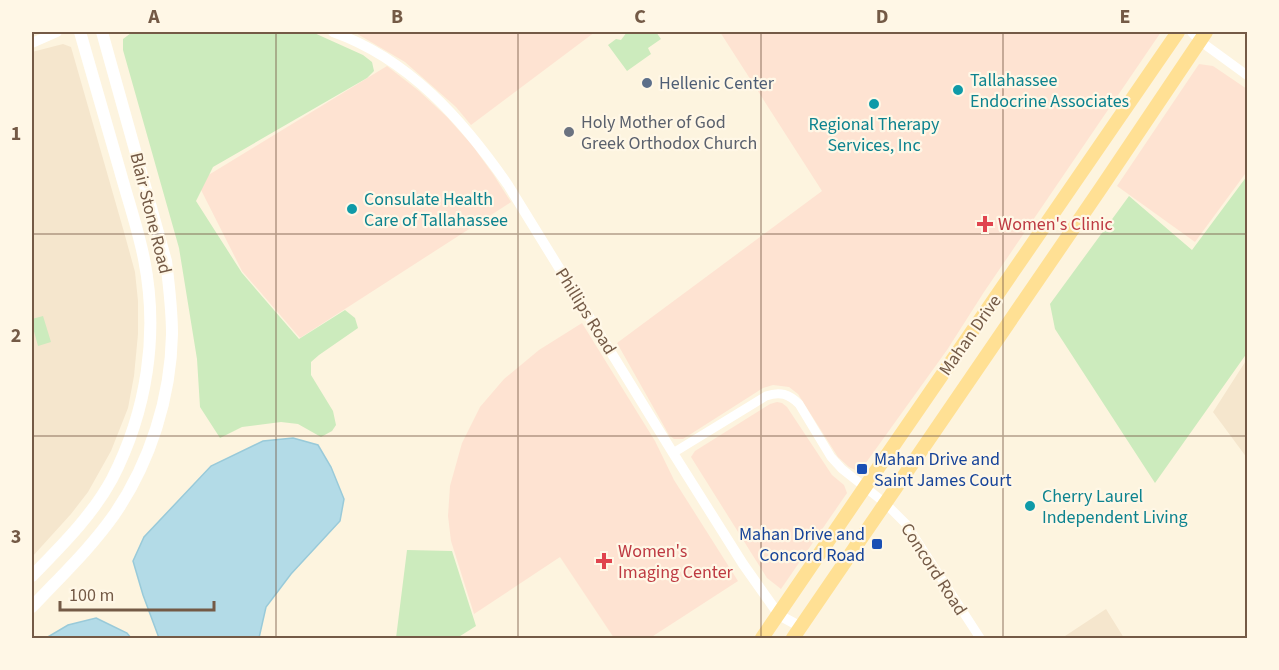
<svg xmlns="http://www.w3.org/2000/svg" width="1279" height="670" font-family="'Source Sans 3',sans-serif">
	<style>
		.residential { fill: #f5e6cd }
		.commercial { fill: #fee3d2 }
		.green { fill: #ccebbd }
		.water { fill: #b3dbe7; stroke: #99cad9; stroke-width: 1.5 }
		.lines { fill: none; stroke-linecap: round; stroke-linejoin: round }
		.minor { stroke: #fff; stroke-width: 9 }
		.tertiary { stroke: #fff; stroke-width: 10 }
		.secondary { stroke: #fff; stroke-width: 12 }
		.primary { stroke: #ffe094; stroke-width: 14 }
		.grid { fill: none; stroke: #745a46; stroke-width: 1.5; stroke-opacity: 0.55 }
		.service-dot { fill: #5c6f8a; stroke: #fff7e6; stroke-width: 2 }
		.culture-dot { fill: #0f9aa8; stroke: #fff7e6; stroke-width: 2 }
		.worship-dot { fill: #6b7280; stroke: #fff7e6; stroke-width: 2 }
		.health-dot { fill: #e0444e; stroke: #fff7e6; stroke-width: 2 }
		.transit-dot { fill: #1a4fb4; stroke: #fff7e6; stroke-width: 2 }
		.labels { text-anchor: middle; stroke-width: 4.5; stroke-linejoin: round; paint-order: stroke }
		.culture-label { font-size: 18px; fill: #0d838f; stroke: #fff7e6; text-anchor: start }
		.service-label { font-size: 18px; fill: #4e5e75; stroke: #fff7e6; text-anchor: start }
		.worship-label { font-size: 18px; fill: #5b616d; stroke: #fff7e6; text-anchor: start }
		.street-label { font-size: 18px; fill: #745a46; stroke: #fff7e6 }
		.health-label { font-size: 18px; fill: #be3a42; stroke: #fff7e6; text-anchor: start }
		.transit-label { font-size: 18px; fill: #164399; stroke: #fff7e6; text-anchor: start }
		.neatline { fill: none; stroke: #745a46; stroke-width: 2 }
		.grid-label { font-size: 20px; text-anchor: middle; font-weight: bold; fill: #745a46 }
	</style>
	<rect width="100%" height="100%" fill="#fdf4df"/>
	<path class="residential" d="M63 44 71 47 124 232 135 272 138 301V334L134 376 128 408 111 451 88 492 71 514 32 557V52Z
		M1247 359H1248L1247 458 1213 412Z
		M1106 609 1124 638H1062Z"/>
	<path class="commercial" d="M354 32H595L471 125 456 107 405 62Z
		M720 32H1161L984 292 947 350 860 471 855 470 849 467 838 457 798 394 789 387 773 385 763 388 683 439H674L669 435 617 343 822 191Z
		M1199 64 1213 66 1247 89 1248 170 1195 242 1117 186Z
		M387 66 419 91 447 117 472 145 493 174 511 202 300 338 242 271 197 182Z
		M582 323 655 441 674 480 738 581 650 638H614L560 557 474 614 451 541 448 516 450 486 462 443 480 407 504 379 539 350Z
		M777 402 782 403 787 407 832 475 844 485 847 493 781 589 767 578 691 457 695 451 770 404Z"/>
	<path class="green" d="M135 32H312L363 55 372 62 374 71 367 78 213 167 196 201 242 273 299 339 345 310 355 318 358 328 319 355 311 362V375L333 411 336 425 332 431 321 437 298 424 281 422 242 427 220 438 200 407 197 359 179 248 123 50V39L131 33Z
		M627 32H656L661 39 648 48 651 54 627 71 608 45 616 39 621 40Z
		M1247 176V353L1155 483 1055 329 1050 304 1129 196 1192 250Z
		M43 316 51 342 38 346 32 324V319Z
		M407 550 452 551 476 626 457 638H396Z"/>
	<path class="water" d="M293 438 318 445 331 467 344 499 340 521 291 574 266 607 259 638H159L143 595 133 561 144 537 211 466 263 441Z
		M96 618 127 633 131 638H46L68 625Z"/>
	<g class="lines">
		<path class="minor" d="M1200 41 1248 76
			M673 453 766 396C780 391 789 394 799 404L831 457 842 469 885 503 906 524 980 638"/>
		<path class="tertiary" d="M333 32C409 59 463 120 508 185L673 453 743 564 779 615 801 627
			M1192 32 1200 41
			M32 43 57 32"/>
		<path class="secondary" d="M32 576C60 547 92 516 112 479 147 411 159 334 144 259 138 229 128 200 120 171 107 125 93 78 80 32
			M32 607C60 577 90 549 114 515 150 463 171 397 172 334 172 309 169 285 166 261L102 32"/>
		<path class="primary" d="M762 638 865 487 1178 32
			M793 638 1101 188 1206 32"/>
	</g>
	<path class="grid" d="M276 32V638M518 32V638M761 32V638M1003 32V638M32 234H1248M32 436H1248"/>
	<circle class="service-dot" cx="647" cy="83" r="6"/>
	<g class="culture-dot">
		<circle cx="958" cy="90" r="6"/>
		<circle cx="874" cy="104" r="6"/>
		<circle cx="352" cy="209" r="6"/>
		<circle cx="1030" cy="506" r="6"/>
	</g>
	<circle class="worship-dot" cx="569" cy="132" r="6"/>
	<g class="health-dot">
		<path d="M982 215h6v6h6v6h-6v6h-6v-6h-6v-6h6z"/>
		<path d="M601 552h6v6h6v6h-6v6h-6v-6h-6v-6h6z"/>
	</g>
	<g class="transit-dot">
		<rect x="856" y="463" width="12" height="12" rx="3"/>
		<rect x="871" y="538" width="12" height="12" rx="3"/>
	</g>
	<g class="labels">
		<g class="culture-label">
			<text x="970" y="86">Tallahassee<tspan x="970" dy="21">Endocrine Associates</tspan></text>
			<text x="874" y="130" text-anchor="middle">Regional Therapy<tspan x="874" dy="21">Services, Inc</tspan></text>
			<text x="364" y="205">Consulate Health<tspan x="364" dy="21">Care of Tallahassee</tspan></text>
			<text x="1042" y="502">Cherry Laurel<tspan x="1042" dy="21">Independent Living</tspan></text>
		</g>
		<g class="service-label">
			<text x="659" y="89">Hellenic Center</text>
		</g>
		<g class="worship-label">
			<text x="581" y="128">Holy Mother of God<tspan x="581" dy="21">Greek Orthodox Church</tspan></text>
		</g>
		<g class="street-label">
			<text transform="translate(151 213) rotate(76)" y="6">Blair Stone Road</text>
			<text transform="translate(586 311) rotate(58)" y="6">Phillips Road</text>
			<text transform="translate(970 335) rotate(-55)" y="6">Mahan Drive</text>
			<text transform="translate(934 569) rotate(57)" y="6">Concord Road</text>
		</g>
		<g class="health-label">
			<text x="998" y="230">Women's Clinic</text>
			<text x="618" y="557">Women's<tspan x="618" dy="21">Imaging Center</tspan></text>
		</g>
		<g class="transit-label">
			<text x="874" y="465">Mahan Drive and<tspan x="874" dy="21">Saint James Court</tspan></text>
			<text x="865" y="540" text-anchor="end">Mahan Drive and<tspan x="865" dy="21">Concord Road</tspan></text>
		</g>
	</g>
	<rect width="1279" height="670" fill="none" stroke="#fff7e6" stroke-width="66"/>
	<path d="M60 601v9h154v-9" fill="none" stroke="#745a46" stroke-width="3"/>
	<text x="69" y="601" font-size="18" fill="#745a46" stroke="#fff7e6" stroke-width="4.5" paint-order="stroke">100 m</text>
	<rect x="33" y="33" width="1213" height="604" class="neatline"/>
	<g class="grid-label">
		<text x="154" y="23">A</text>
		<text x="397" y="23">B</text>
		<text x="640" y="23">C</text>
		<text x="882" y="23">D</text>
		<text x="1125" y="23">E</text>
		<text x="16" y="140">1</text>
		<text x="16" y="342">2</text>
		<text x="16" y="543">3</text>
	</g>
</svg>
